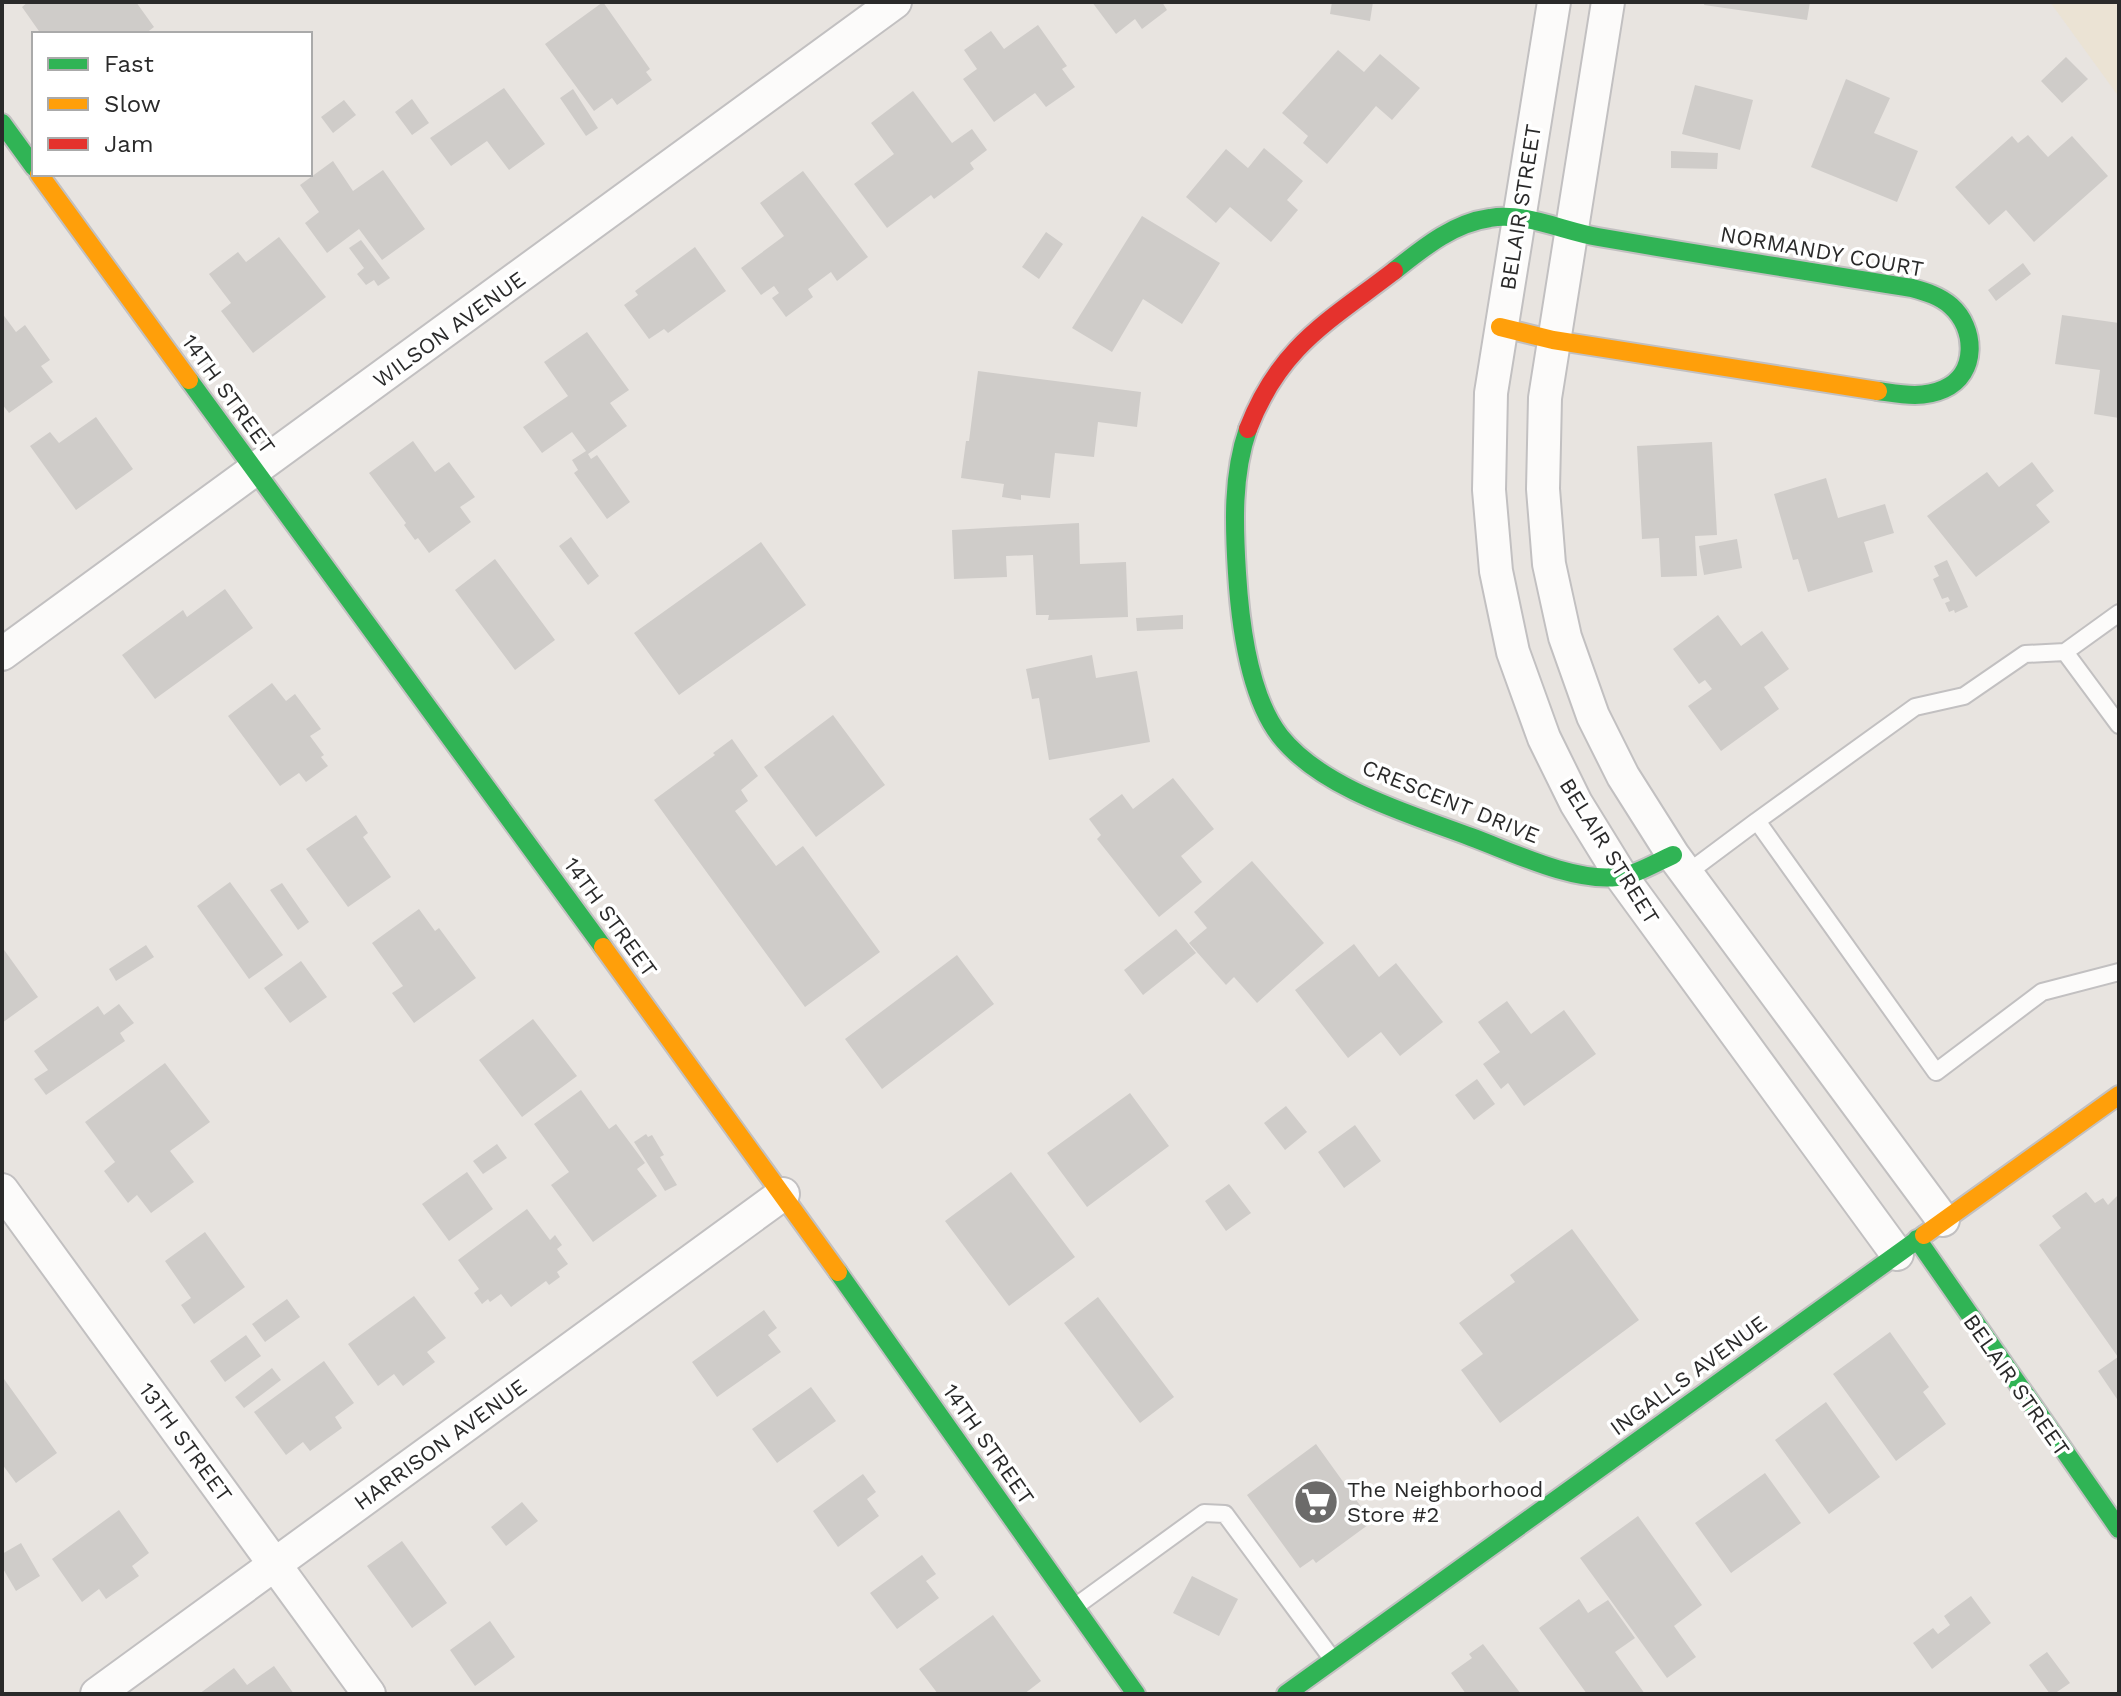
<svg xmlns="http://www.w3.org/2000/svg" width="2121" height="1696" font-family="'Work Sans',sans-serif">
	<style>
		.education { fill: #ebe3d4 }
		.building { fill: #cfccc9 }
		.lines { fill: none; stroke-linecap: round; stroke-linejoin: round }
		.lane-casing { stroke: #c2c0c1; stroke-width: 20 }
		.street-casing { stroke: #c2c0c1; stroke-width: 36 }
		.fast-casing { stroke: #c2c0c1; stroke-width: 22 }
		.slow-casing { stroke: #c2c0c1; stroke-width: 22 }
		.jam-casing { stroke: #c2c0c1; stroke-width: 22 }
		.lane { stroke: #fcfbfa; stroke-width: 16 }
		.street { stroke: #fcfbfa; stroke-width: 32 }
		.fast { stroke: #30b455; stroke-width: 18 }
		.slow { stroke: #ff9f0a; stroke-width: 18 }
		.jam { stroke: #e5322d; stroke-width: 18 }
		.labels { text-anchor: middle; stroke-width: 7; stroke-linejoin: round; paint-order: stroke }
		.street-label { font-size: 22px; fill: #2a2a2a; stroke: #fff }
		.poi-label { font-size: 22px; fill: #2a2a2a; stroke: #fff; text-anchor: start }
	</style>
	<rect width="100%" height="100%" fill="#e8e4e0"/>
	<path class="education" d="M2050 2H2119V97Z"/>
	<path class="building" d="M28 2H136L154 27 145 34H41L22 7Z
		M603 2 650 69 646 72 652 80 617 105 612 98 594 111 545 44Z
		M1092 2H1162L1167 10 1142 29 1135 19 1116 34Z
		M1332 2H1373L1370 21 1330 14Z
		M1705 2H1810L1807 20 1704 5Z
		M1038 25 1067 66 1062 69 1075 87 1046 107 1035 93 994 122 963 79 977 69 964 50 991 31 1004 49Z
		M1338 50 1364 72 1380 54 1420 88 1392 120 1376 106 1327 164 1303 143 1308 136 1282 113Z
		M2066 57 2088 79 2062 103 2041 81Z
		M1846 79 1890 98 1874 133 1918 151 1897 202 1811 167Z
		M1695 85 1753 100 1740 150 1682 134Z
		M504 88 545 144 509 170 487 141 451 166 430 138Z
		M573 89 598 128 586 136 560 98Z
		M913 91 952 143 972 129 987 150 970 163 974 169 934 199 931 195 887 228 854 184 894 154 871 123Z
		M412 99 429 123 412 135 395 112Z
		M344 100 356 115 333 133 321 117Z
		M2028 135 2048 157 2072 136 2108 176 2034 242 2006 210 1989 225 1955 187 2012 136 2018 143Z
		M1264 148 1303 181 1287 200 1298 210 1271 242 1230 207 1216 223 1186 197 1226 149 1248 168Z
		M1671 151 1718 153 1717 169 1671 168Z
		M333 161 353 191 383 170 425 229 382 260 359 229 327 253 305 223 319 212 300 185Z
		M803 171 868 257 837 281 831 272 808 289 813 297 786 317 772 298 779 293 774 286 761 295 741 268 784 236 760 203Z
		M1142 216 1220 263 1182 324 1143 299 1112 352 1072 328Z
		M1046 232 1063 244 1039 279 1022 267Z
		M279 237 326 297 253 353 221 311 231 303 209 274 238 252 246 262Z
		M361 240 390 278 378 286 374 280 366 285 357 274 364 268 349 248Z
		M695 247 726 291 668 333 664 329 649 339 624 305 638 295 635 291Z
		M2023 263 2031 274 1996 301 1988 290Z
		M2 313 16 332 25 325 50 360 41 366 53 382 9 413 2 404Z
		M2062 315 2119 323V418L2094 414 2100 370 2055 364Z
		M587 332 629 390 610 403 627 426 588 454 591 459 597 455 630 502 607 519 574 473 578 470 572 460 586 451 572 432 542 453 523 427 568 396 544 362Z
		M978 371 1141 392 1137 427 1098 422 1094 457 1055 453 1050 498 1021 495V500L1002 497 1004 484 961 478 966 441H969Z
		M96 417 133 469 76 510 30 446 50 432 59 443Z
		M413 441 435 472 449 462 475 497 460 507 471 522 429 553 418 538 415 540 404 525 406 523 369 473Z
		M1712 442 1717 535 1695 536 1697 576 1661 577 1659 538 1642 539 1637 446Z
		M2032 462 2054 491 2036 505 2050 522 1976 577 1927 516 1987 472 1999 487Z
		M1826 478 1838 518 1885 504 1894 533 1864 542 1873 572 1808 592 1798 559 1793 560 1774 494Z
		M1079 523 1080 564 1126 562 1128 617 1048 620 1049 615H1036L1033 555 1006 556 1007 577 954 579 952 530Z
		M571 537 599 576 588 585 559 546Z
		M1737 539 1742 568 1704 575 1699 546Z
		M761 542 806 605 679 695 634 633Z
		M495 559 555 640 515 670 455 590Z
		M1947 560 1968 607 1955 613 1954 610 1949 612 1945 603 1950 601 1948 597 1942 599 1933 579 1939 576 1934 566Z
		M225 589 253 628 155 699 122 655 183 610 187 617Z
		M1183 615V629L1137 631 1136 618Z
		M1718 615 1741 646 1762 631 1789 669 1764 687 1779 709 1721 751 1688 706 1712 689 1705 680 1699 684 1673 649Z
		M1092 655 1096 678 1137 671 1150 742 1049 760 1039 698 1032 699 1026 669Z
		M272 683 286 701 295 694 321 729 310 736 324 755 321 757 328 766 306 782 299 773 280 786 228 716Z
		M833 715 885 785 816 837 764 767Z
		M732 739 758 776 741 790 748 801 735 811 776 866 803 846 880 952 805 1007 654 800 715 755 713 753Z
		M1173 778 1214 829 1181 856 1202 882 1159 917 1097 839 1101 835 1089 819 1122 794 1133 809Z
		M356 815 368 833 363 837 391 877 348 907 306 849Z
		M1252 861 1324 943 1257 1003 1234 977 1226 985 1189 943 1207 928 1194 912Z
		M230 882 283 955 249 979 197 906Z
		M282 883 309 922 298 930 270 890Z
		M419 909 435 931 439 928 476 978 414 1023 392 993 403 986 372 943Z
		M1176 929 1196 953 1143 995 1124 970Z
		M1354 944 1379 977 1396 963 1443 1022 1400 1056 1381 1032 1348 1058 1295 990Z
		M146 945 154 957 116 981 109 969Z
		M2 947 38 997 2 1023Z
		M957 955 994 1004 882 1089 845 1039Z
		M301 961 327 997 290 1023 264 988Z
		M1507 1001 1531 1034 1564 1010 1596 1054 1524 1106 1508 1083 1501 1089 1483 1064 1500 1052 1478 1022Z
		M119 1004 134 1023 120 1033 125 1041 46 1095 34 1079 48 1070 34 1051 98 1006 104 1015Z
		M533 1019 577 1076 522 1117 479 1060Z
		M165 1063 210 1122 170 1151 194 1182 151 1213 137 1195 128 1203 104 1171 115 1162 85 1122Z
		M1477 1079 1495 1104 1474 1120 1455 1095Z
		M581 1090 609 1129 616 1124 645 1163 637 1169 657 1196 593 1242 551 1185 569 1172 534 1124Z
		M1130 1093 1169 1146 1087 1207 1047 1153Z
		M1286 1106 1307 1132 1285 1150 1264 1123Z
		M1355 1125 1381 1161 1344 1188 1318 1152Z
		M646 1134 648 1137 652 1135 664 1155 660 1157 677 1185 665 1191 634 1142Z
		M497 1144 507 1158 483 1174 473 1161Z
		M467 1172 493 1209 449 1241 422 1204Z
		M1011 1172 1075 1257 1009 1306 945 1221Z
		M1229 1184 1251 1213 1226 1231 1205 1201Z
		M2086 1192 2095 1203 2103 1198 2108 1205 2119 1194V1215L2117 1216 2119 1220V1402L2098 1371 2118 1357 2039 1245 2061 1228 2052 1216Z
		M527 1209 550 1240 555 1235 562 1245 557 1249 568 1264 557 1272 560 1277 549 1285 546 1281 511 1307 501 1294 490 1302 488 1299 482 1304 474 1293 479 1289 458 1260Z
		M1572 1229 1639 1320 1500 1423 1461 1370 1483 1354 1459 1323 1515 1282 1510 1275Z
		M205 1232 245 1287 194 1324 181 1305 191 1298 165 1261Z
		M414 1296 446 1338 427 1352 435 1362 403 1386 394 1374 378 1386 348 1344Z
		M1098 1297 1174 1397 1140 1423 1064 1323Z
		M287 1299 300 1317 265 1342 252 1324Z
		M764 1310 777 1328 768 1335 781 1352 717 1397 692 1362Z
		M1890 1332 1929 1387 1923 1392 1946 1424 1896 1461 1833 1374Z
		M246 1335 261 1356 225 1382 210 1361Z
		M324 1361 354 1403 335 1417 342 1428 310 1451 303 1442 286 1455 254 1412Z
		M272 1368 281 1380 244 1408 235 1397Z
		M4 1379 57 1453 16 1483 2 1464V1381Z
		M811 1387 836 1421 777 1463 752 1429Z
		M1826 1402 1880 1477 1829 1514 1775 1440Z
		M1316 1444 1372 1522 1316 1563 1313 1559 1300 1568 1247 1495Z
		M1765 1473 1801 1523 1731 1573 1695 1523Z
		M863 1474 876 1492 867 1499 879 1516 838 1547 813 1511Z
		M522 1502 538 1521 506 1546 491 1527Z
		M119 1510 149 1553 132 1566 139 1576 106 1599 99 1589 82 1602 52 1559Z
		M1638 1516 1702 1605 1674 1626 1696 1657 1667 1678 1580 1558Z
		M402 1541 447 1603 412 1628 367 1566Z
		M21 1543 40 1576 16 1591 2 1567V1554Z
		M922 1555 936 1574 926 1581 939 1598 897 1629 870 1593Z
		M1192 1576 1238 1599 1219 1636 1173 1613Z
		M1971 1596 1991 1623 1932 1669 1913 1643 1933 1628 1938 1634 1950 1625 1944 1616Z
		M1579 1599 1588 1613 1608 1600 1635 1638 1615 1652 1645 1694H1587L1539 1628Z
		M993 1615 1041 1681 1024 1694H938L919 1669Z
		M490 1621 515 1657 475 1686 450 1650Z
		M1483 1644 1521 1694H1466L1451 1673 1472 1658 1469 1654Z
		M2047 1652 2070 1683 2054 1694H2050L2029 1665Z
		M274 1666 294 1694H199L234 1668 247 1685Z"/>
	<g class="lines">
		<g class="lane-casing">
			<path id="lane" d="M2119 613 2065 652 2119 725
				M2065 652 2025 654 1964 696 1915 707 1757 821 1936 1072 2042 992 2119 972
				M1686 874 1757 821
				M1076 1606 1204 1513 1225 1514 1333 1660"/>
		</g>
		<g class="street-casing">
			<path id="street" d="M1554 2 1491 393 1489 490 1496 571 1513 652 1544 738 1576 803 1621 876 1897 1254
				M1608 2 1545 398 1543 489 1549 564 1565 637 1593 716 1623 776 1673 855 1943 1220
				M2 654 895 2
				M2 1190 369 1694
				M97 1694 783 1194"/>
		</g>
		<g class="fast-casing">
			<path id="fast" d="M2 123 34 167
				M1394 271C1423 248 1453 223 1490 218 1525 212 1563 231 1598 237 1702 255 1807 271 1912 288 1926 292 1940 296 1951 306 1976 328 1978 374 1944 389 1922 399 1900 394 1878 391
				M189 380 603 947
				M1248 429C1232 475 1234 526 1237 573 1240 622 1249 696 1280 736 1322 789 1410 814 1471 837 1512 852 1572 882 1617 877 1636 875 1655 863 1673 855
				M1917 1239 2119 1529
				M838 1272 1136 1694
				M1286 1694 1924 1235"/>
		</g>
		<g class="slow-casing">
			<path id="slow" d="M39 174 189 380
				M1500 327 1553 340 1878 391
				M603 947 838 1272
				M1924 1235 2119 1095"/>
		</g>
		<g class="jam-casing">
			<path id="jam" d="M1248 429C1280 346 1328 322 1394 271"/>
		</g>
		<use href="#lane" class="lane"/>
		<use href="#street" class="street"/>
		<use href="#fast" class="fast"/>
		<use href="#slow" class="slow"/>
		<use href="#jam" class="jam"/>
	</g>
	<defs>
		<g id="supermarket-disc" transform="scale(2.3)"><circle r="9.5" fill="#6c6b6a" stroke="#fff"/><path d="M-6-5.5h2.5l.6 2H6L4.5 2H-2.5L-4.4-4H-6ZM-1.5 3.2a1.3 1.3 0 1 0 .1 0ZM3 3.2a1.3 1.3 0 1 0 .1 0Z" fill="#fff"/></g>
	</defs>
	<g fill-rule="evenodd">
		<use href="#supermarket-disc" x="1316" y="1502"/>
	</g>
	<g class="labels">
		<g class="street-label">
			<text transform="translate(1520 207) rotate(-81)" y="8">BELAIR STREET</text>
			<text transform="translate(1822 251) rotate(10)" y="8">NORMANDY COURT</text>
			<text transform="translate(449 329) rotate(-36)" y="8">WILSON AVENUE</text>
			<text transform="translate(229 394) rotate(54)" y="8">14TH STREET</text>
			<text transform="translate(1451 801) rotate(22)" y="8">CRESCENT DRIVE</text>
			<text transform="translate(1610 851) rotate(58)" y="8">BELAIR STREET</text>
			<text transform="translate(611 917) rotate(54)" y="8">14TH STREET</text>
			<text transform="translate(1688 1375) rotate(-36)" y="8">INGALLS AVENUE</text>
			<text transform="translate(2017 1385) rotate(55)" y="8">BELAIR STREET</text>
			<text transform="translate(186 1442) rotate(54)" y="8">13TH STREET</text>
			<text transform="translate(440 1444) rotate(-36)" y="8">HARRISON AVENUE</text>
			<text transform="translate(989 1444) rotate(55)" y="8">14TH STREET</text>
		</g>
		<g class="poi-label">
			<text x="1347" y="1497">The Neighborhood<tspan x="1347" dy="25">Store #2</tspan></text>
		</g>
	</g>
	<rect width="2121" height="1696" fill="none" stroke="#2a2a2a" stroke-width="8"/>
	<rect x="32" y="32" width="280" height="144" fill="#ffffff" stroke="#aaaaaa" stroke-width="2"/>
	<rect x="48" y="58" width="40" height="12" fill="#30b455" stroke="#aaaaaa" stroke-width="2"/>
	<text x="104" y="72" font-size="24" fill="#2a2a2a">Fast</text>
	<rect x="48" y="98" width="40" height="12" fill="#ff9f0a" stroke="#aaaaaa" stroke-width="2"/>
	<text x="104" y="112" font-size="24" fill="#2a2a2a">Slow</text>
	<rect x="48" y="138" width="40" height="12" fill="#e5322d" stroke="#aaaaaa" stroke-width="2"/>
	<text x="104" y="152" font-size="24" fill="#2a2a2a">Jam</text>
</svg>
